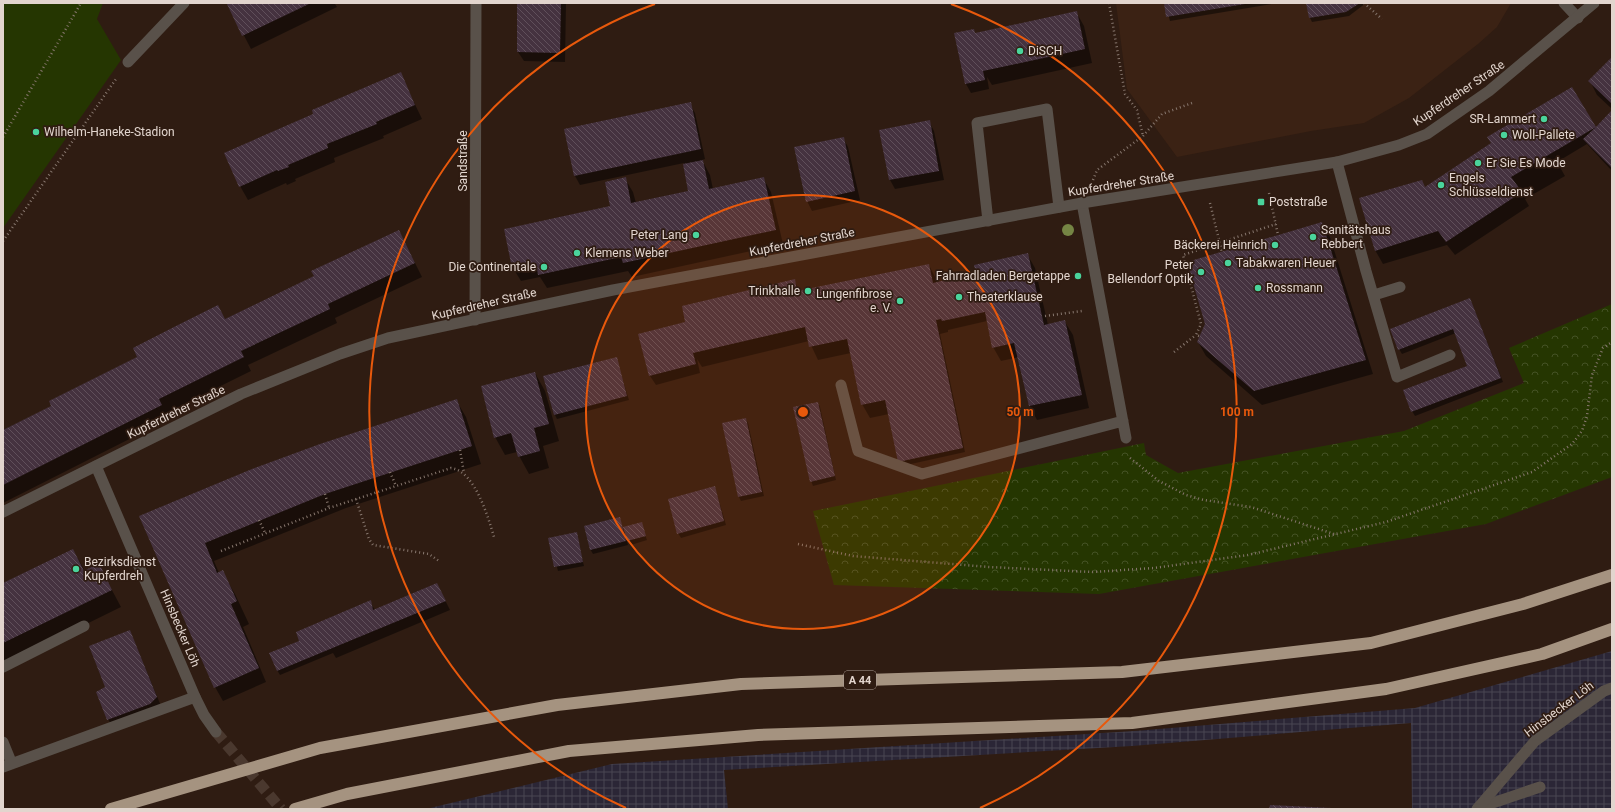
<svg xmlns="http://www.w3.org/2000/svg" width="1615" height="812" font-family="Roboto,sans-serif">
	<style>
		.built { fill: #3b2214 }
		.industrial { fill: url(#industrial-grid) }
		.green { fill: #253601 }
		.forest { fill: url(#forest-crowns) }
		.shadow { fill: #0007 }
		.building { fill: url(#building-back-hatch) }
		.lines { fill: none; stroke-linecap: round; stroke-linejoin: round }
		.minor-tunnel { stroke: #4a382e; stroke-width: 11; stroke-dasharray: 11 5.5; stroke-linecap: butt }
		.path { stroke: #87776e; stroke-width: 2.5; stroke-dasharray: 1 3; stroke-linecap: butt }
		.service { stroke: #59514a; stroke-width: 11 }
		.minor { stroke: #59514a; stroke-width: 11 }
		.tertiary { stroke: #59514a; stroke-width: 11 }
		.motorway { stroke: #a59380; stroke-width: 12 }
		.tree { fill: #758544 }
		.ring { fill: none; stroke: #e8590c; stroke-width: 2 }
		.poi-dot { fill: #4ad49c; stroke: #2f1c12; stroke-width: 1.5 }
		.labels { text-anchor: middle; stroke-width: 3.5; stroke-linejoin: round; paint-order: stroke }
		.shield { fill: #2f1c12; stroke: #ac9e96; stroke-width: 1 }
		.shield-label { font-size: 11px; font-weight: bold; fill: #e2d5ce }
		.poi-label { font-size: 12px; fill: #e2d5ce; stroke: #2f1c12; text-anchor: start }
		.street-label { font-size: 12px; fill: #e2d5ce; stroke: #2f1c12 }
		.centre { fill: #e8590c; stroke: #2f1c12; stroke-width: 2 }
		.ring-label { font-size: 12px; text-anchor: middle; font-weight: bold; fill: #e8590c; stroke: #2f1c12; stroke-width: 3.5; stroke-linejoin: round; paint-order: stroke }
	</style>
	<defs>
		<pattern id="industrial-grid" width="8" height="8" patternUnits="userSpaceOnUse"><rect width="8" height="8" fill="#2b2636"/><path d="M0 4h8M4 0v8" fill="none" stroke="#494552"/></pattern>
		<pattern id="forest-crowns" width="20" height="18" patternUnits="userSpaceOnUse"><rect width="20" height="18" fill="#253601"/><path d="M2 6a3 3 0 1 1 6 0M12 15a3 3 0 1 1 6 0" fill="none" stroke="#445225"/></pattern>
		<pattern id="building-back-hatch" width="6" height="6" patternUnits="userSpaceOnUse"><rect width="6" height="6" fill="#45323f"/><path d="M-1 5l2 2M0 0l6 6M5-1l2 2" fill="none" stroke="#604f5a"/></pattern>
	</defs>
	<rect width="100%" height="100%" fill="#2f1c12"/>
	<path class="built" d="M1116 3H1511L1497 27 1478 44 1409 98 1364 123 1311 131 1177 157 1127 89Z"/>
	<path class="industrial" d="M1612 651V809H1412L1411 723 1132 746 724 770 728 809H426L612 764 1134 731 1415 708Z"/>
	<path class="green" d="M3 3H103L97 19 121 60 3 228Z"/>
	<path class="forest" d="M1612 304V477L1486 524 1099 594 834 585 813 511 1144 443 1146 455 1178 473 1404 431 1524 383 1509 348Z"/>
	<path class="shadow" d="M232 3H336L335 4 337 7 251 49 228 5Z
		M518 3H566L565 62 524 61 518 52Z
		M1165 3H1278L1170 21Z
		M1307 3H1366L1349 16 1312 22 1310 18Z
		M1076 12 1084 26 1092 63 992 85 987 77 989 89 971 93 966 84 976 34Z
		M1612 59V109L1597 95 1590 81Z
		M400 73 422 119 383 136 384 138 334 158 335 162 295 179 296 181 287 185 286 183 248 200 240 186 315 115Z
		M1572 89 1595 128 1612 111V171L1587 144 1557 162 1565 176 1525 199 1529 206 1455 255 1447 245 1383 264 1375 250 1425 188Z
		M690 104 695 113 705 159 702 160 710 175 713 189 763 178 771 192 783 244 632 277 628 271 547 288 540 277 521 281 513 268 505 230 611 207 625 179 633 192 636 203 690 192 684 163 580 185 575 176Z
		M929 121 934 131 944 180 895 189 890 180Z
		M843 138 848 147 860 200 812 211 807 201Z
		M1322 223 1330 237 1373 374 1262 405 1206 356 1198 342Z
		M399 231 422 277 335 318 337 323 248 365 251 371 166 413 169 419 3 503V430L52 406 138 357 218 307 225 319 316 277Z
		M1027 254 1035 268 1048 325 1065 322 1073 335 1089 408 1037 420 1030 406 1019 357 1001 361 993 347 987 321 948 330V332L940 334 965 452 902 466 889 414 870 418 862 404 851 353 818 360 809 341 702 367 697 359 700 373 656 385 650 376 685 323 794 281 801 292 929 265 938 283 977 274Z
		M1470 299 1503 382 1415 416 1412 411 1468 367 1456 333 1402 354 1399 349Z
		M616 358 629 400 557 419 555 415Z
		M535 373 545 391 559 441 543 446 549 468 529 474 517 452 505 455 495 437Z
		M456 400 466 417 481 464 346 508 214 561 219 573 222 572 235 594 249 624 243 627 266 682 223 701 215 687 140 516Z
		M818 403 820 407 836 480 813 486 811 481Z
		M746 419 748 423 764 496 741 501 739 497Z
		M715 487 726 525 681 538 678 533Z
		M619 518 623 528 641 524 647 540 631 545 626 537 628 545 593 554 590 549Z
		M576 534 584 566 558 571 550 539Z
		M73 550 85 571 98 564 121 607 3 665V585Z
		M442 594 450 610 336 658 333 653 280 675 277 670 301 641 370 602 375 610Z
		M130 631 161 706 113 728 108 719 107 688Z"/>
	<path class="building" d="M230 3H311L242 36 227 4Z
		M517 3H561L560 53 517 52Z
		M1164 3H1245V4L1166 17Z
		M1306 3H1360L1346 12 1309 18Z
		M1077 11 1085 49 983 71 985 80 965 84 954 33 974 29 975 33Z
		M1612 57V104L1588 81Z
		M401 72 415 105 376 122 377 124 327 144 328 148 288 165 289 167 278 171 277 170 239 187 224 153 313 114 312 110Z
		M1572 87 1596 127 1612 110V168L1583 139 1596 127 1511 177 1522 192 1446 242 1438 231 1375 251 1359 198 1422 180 1425 187 1491 143 1487 137Z
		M691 102 701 149 574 176 564 129Z
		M930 120 939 171 889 180 879 130Z
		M844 137 855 191 806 202 794 147Z
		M703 160 709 189 764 177 776 230 623 263 621 257 538 275 536 263 512 268 504 229 610 206 605 182 626 177 631 203 688 191 683 164Z
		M1322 222 1366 360 1254 391 1197 342 1205 324 1187 262Z
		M399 230 415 263 328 304 330 309 241 351 244 357 159 399 162 405 3 485V430L51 406 49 401 137 357 133 348 174 327 218 305 225 319 314 276 311 271Z
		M1028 253 1044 325 1065 320 1082 395 1029 406 1014 343 992 348 985 312 942 321 941 319 936 320 963 448 898 462 885 400 861 405 847 339 809 347 805 327 693 353 696 364 649 376 638 334 685 322 682 306 795 279 797 291 929 264 933 283 976 273 974 265Z
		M1470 298 1501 378 1411 412 1403 390 1467 366 1453 329 1398 350 1390 329Z
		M617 357 627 396 554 415 543 376Z
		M535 372 549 424 534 428 540 451 518 457 511 433 494 438 481 386Z
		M457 399 472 446 325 494 205 543 217 573 223 570 237 601 231 604 259 668 214 688 139 516 252 469 320 444Z
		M818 402 835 476 810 482 793 407Z
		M746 418 762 492 738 497 722 423Z
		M715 486 724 521 677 534 668 499Z
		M620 517 626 541 590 550 584 526Z
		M642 522 646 536 627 541 623 527Z
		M577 532 583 562 554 567 548 538Z
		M73 549 84 571 99 563 112 590 3 643V583Z
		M437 583 446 601 277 671 269 653 299 641 296 632 371 600 373 610Z
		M130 630 157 697 150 704 107 720 96 692 105 687 89 646Z
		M1270 805 1332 808V809H1269Z"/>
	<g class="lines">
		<path class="minor-tunnel" d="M216 732 281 809"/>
		<path class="path" d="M1109 3 1125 94 1137 110 1143 136
			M1364 3 1382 19
			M3 137 81 3
			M1093 180 1097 170 1143 136 1162 114 1192 103
			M1269 193 1278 235
			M1210 203 1222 252
			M3 241 116 79
			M1045 316 1082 311
			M1199 336 1196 335 1201 324 1183 255 1276 224
			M1174 352 1196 335
			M460 450 464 473
			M1130 458 1159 481 1186 495 1204 500 1251 507 1334 534
			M390 472 396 486
			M325 494 329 508
			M356 499 369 539 373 545 429 554 439 561
			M259 520 265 533
			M798 544 853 556 989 567 1092 572 1154 568 1248 555 1386 522 1532 472 1572 444 1582 431 1587 416 1592 375 1603 348 1612 342
			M221 551 329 508 451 468C475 471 488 517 494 537"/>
		<path class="service" d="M1564 3 1578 18
			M1337 162 1366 271 1397 377 1450 355
			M1082 203 1126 438
			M988 221 977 123 1047 109 1059 207
			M1374 295 1400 287
			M841 385 858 451 922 474 1123 421
			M3 667 84 626
			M3 742 12 764
			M3 767 195 697
			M1478 808 1540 787"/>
		<path class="minor" d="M128 62 184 3
			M475 320 476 3
			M96 466 195 697 204 715 216 732
			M1477 809 1535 741 1604 691 1612 688"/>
		<path class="tertiary" d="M3 512 241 394 340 354 388 338 613 290 1082 203 1337 162 1399 145 1427 134 1489 91 1594 3"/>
		<path class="motorway" d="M111 809 320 748 557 705 741 684 1122 672 1371 643 1523 604 1612 575
			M295 809 347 794 569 751 758 735 1132 723 1386 689 1542 654 1612 629"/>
	</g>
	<circle class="tree" cx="1068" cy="230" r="6"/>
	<circle cx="803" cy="412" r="217" fill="#e8590c" fill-opacity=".12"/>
	<g class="ring">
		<circle cx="803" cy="412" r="217"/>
		<path d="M626 808A434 434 0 0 1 655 4M951 4A434 434 0 0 1 980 808"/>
	</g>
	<g class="poi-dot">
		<circle cx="1020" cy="51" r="4"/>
		<circle cx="1544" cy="119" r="4"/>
		<circle cx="36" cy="132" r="4"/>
		<circle cx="1504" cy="135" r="4"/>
		<circle cx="1478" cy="163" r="4"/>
		<circle cx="1441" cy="185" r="4"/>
		<rect x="1257" y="198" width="8" height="8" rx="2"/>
		<circle cx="696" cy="235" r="4"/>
		<circle cx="1313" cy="237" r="4"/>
		<circle cx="1275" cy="245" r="4"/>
		<circle cx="577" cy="253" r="4"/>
		<circle cx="1228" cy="263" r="4"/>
		<circle cx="544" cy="267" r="4"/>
		<circle cx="1201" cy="272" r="4"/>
		<circle cx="1078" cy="276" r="4"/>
		<circle cx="1258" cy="288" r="4"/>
		<circle cx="808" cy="291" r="4"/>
		<circle cx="959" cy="297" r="4"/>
		<circle cx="900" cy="301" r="4"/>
		<circle cx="76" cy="569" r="4"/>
	</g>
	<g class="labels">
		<rect class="shield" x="844" y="671" width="32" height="18" rx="3"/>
		<g class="shield-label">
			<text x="860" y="684">A 44</text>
		</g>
		<g class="poi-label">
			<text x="1028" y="55">DiSCH</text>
			<text x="1536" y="123" text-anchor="end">SR-Lammert</text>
			<text x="44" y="136">Wilhelm-Haneke-Stadion</text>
			<text x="1512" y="139">Woll-Pallete</text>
			<text x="1486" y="167">Er Sie Es Mode</text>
			<text x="1449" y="182">Engels<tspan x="1449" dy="14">Schlüsseldienst</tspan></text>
			<text x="1269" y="206">Poststraße</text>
			<text x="1321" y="234">Sanitätshaus<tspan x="1321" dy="14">Rebbert</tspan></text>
			<text x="688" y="239" text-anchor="end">Peter Lang</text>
			<text x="1267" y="249" text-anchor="end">Bäckerei Heinrich</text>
			<text x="585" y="257">Klemens Weber</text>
			<text x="1236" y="267">Tabakwaren Heuer</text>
			<text x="1193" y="269" text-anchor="end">Peter<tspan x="1193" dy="14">Bellendorf Optik</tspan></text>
			<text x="536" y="271" text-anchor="end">Die Continentale</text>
			<text x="1070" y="280" text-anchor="end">Fahrradladen Bergetappe</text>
			<text x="1266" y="292">Rossmann</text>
			<text x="800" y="295" text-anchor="end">Trinkhalle</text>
			<text x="892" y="298" text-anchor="end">Lungenfibrose<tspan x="892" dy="14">e. V.</tspan></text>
			<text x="967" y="301">Theaterklause</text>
			<text x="84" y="566">Bezirksdienst<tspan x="84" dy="14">Kupferdreh</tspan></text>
		</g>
		<g class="street-label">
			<text transform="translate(1459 93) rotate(-34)" y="4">Kupferdreher Straße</text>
			<text transform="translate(463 161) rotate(-90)" y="4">Sandstraße</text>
			<text transform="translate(1121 184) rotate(-9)" y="4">Kupferdreher Straße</text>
			<text transform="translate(802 242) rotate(-11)" y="4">Kupferdreher Straße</text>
			<text transform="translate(484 304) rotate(-13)" y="4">Kupferdreher Straße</text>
			<text transform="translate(176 412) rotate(-26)" y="4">Kupferdreher Straße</text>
			<text transform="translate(180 628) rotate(67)" y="4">Hinsbecker Löh</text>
			<text transform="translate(1559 709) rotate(-37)" y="4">Hinsbecker Löh</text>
		</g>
	</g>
	<circle cx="803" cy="412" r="6" class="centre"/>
	<g class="ring-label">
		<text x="1020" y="416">50 m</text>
		<text x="1237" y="416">100 m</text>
	</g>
	<rect width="1615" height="812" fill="none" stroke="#e2d5ce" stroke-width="8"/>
</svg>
